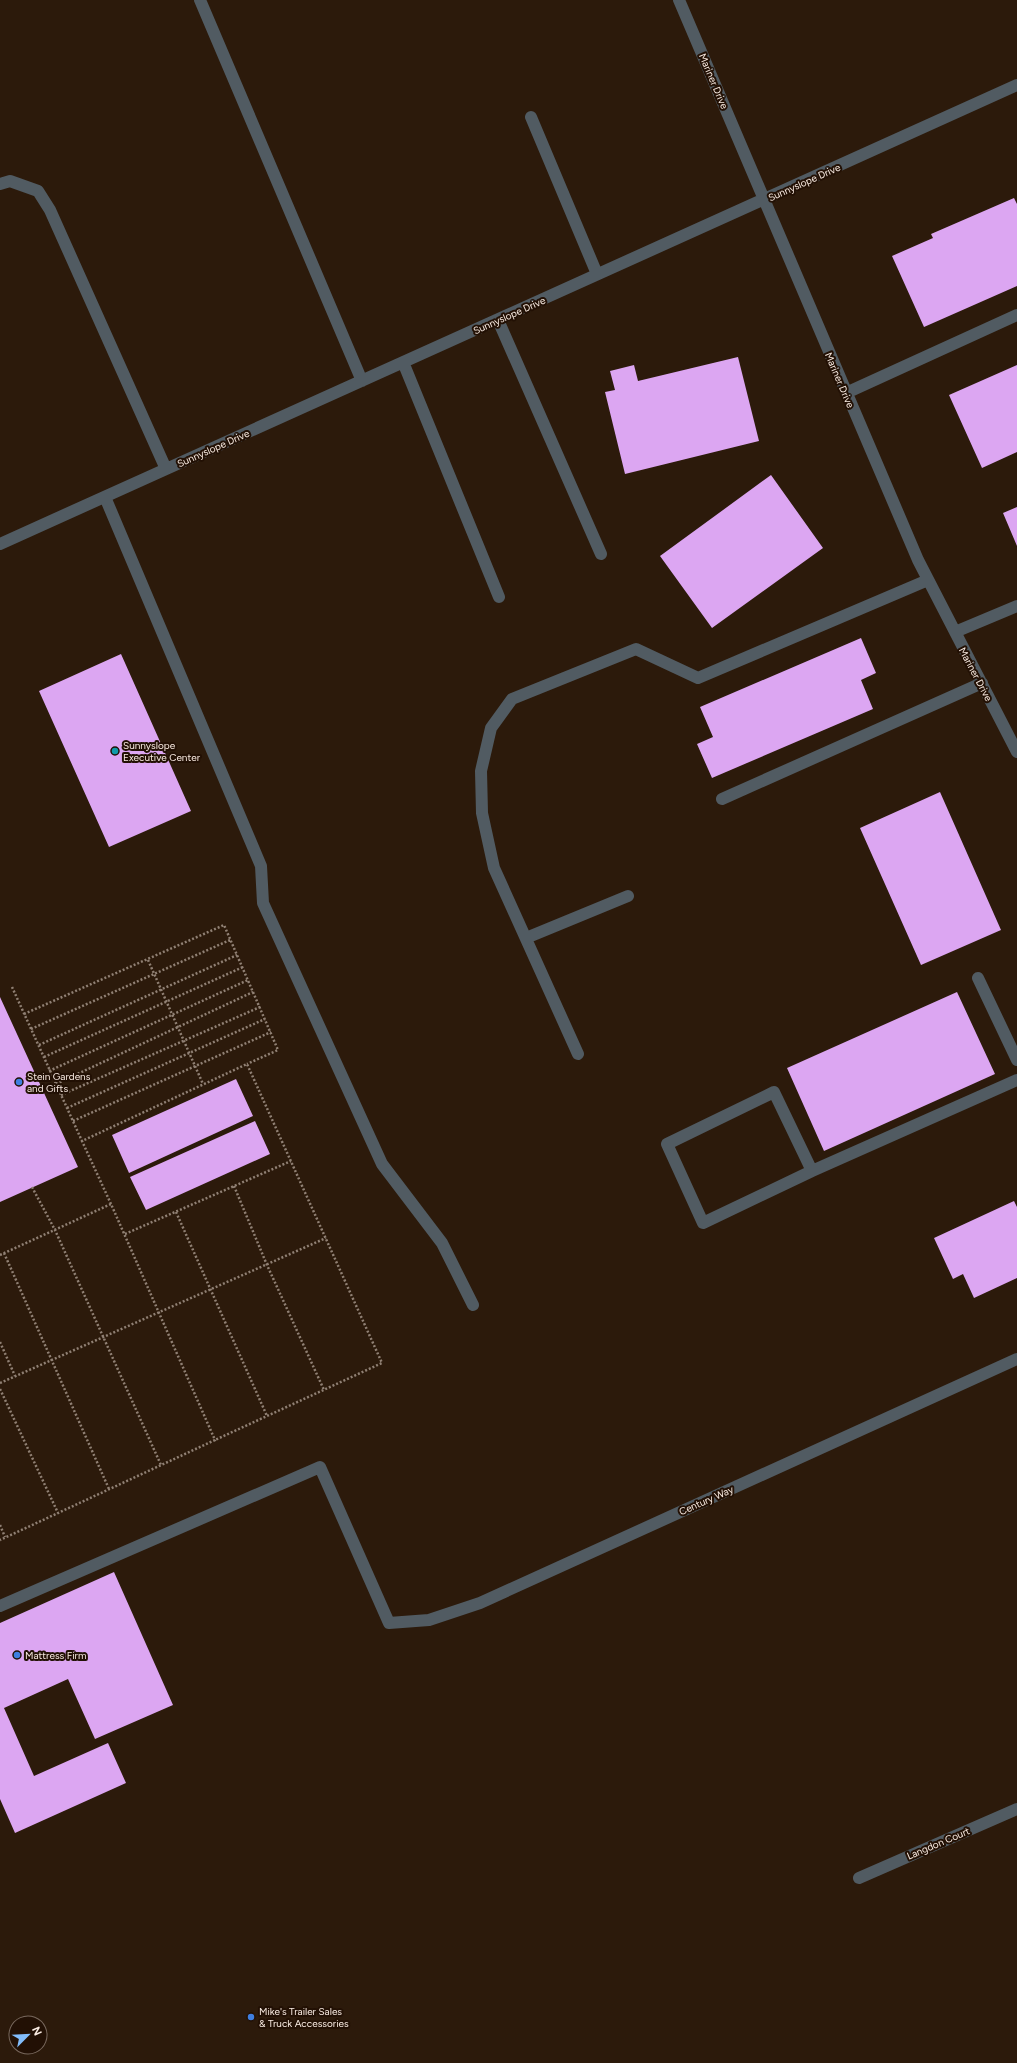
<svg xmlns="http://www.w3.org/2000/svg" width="1017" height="2063" font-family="Figtree,sans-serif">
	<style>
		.building { fill: #dca6f2 }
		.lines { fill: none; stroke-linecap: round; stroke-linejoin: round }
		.path { stroke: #908074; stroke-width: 2.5; stroke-dasharray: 2 2; stroke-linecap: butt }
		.minor { stroke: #515b62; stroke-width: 12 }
		.culture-dot { fill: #0f9aa8; stroke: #221004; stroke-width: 1.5 }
		.shop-dot { fill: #3f7fe0; stroke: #221004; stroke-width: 1.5 }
		.labels { text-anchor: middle; stroke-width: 4; stroke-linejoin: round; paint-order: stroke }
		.street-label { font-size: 10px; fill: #faece3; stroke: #221004 }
		.poi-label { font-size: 10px; fill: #faece3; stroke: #221004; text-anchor: start }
	</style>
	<rect width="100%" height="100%" fill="#2c1a0b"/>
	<path class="building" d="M1014 198 1017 204V286L924 327 892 256 933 238 931 234Z
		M738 357 759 441 625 474 605 392 615 390 610 371 634 365 638 381Z
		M1017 365V452L982 468 949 395Z
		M771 475 823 548 712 628 660 556Z
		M1017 507V546L1003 513Z
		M861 638 876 673 861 680 873 709 712 778 697 744 713 737 700 707Z
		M121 654 191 811 109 847 39 691Z
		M940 792 1001 930 921 965 860 828Z
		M957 992 995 1074 824 1151 787 1068Z
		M0 997 78 1167 0 1202Z
		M236 1079 253 1116 129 1173 112 1135Z
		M255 1121 270 1154 146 1210 130 1177Z
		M1014 1201 1017 1207V1278L974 1298 963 1274 953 1279 934 1238Z
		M114 1572 173 1705 95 1739 68 1679 4 1708 34 1776 108 1743 126 1783 15 1833 0 1799V1623Z"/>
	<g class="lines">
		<path class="path" d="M148 960 203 1084
			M12 987 82 1141
			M24 1014 224 925 278 1050 247 1064
			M31 1029 230 940
			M39 1045 237 955
			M44 1057 243 967
			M49 1071 248 980
			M56 1084 253 992
			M61 1095 260 1007
			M67 1108 265 1019
			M73 1121 271 1032
			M234 1186 267 1265 324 1390
			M32 1187 55 1230 161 1465
			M111 1204 82 1141 247 1064 382 1363 215 1440
			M176 1212 267 1416
			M125 1234 291 1161
			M4 1253 109 1489
			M0 1255 111 1204 215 1440 0 1540
			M0 1342 15 1376
			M0 1383 326 1238
			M0 1389 58 1513
			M0 1525 5 1537"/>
		<path class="minor" d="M200 0 362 381
			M679 0 918 560 1017 752
			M531 117 597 274
			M0 184 10 181 38 191 50 210 166 469
			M498 320 601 554
			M403 362 499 597
			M846 393 1017 315
			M105 497 261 866 263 903 382 1164 442 1243 473 1305
			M0 544 1017 85
			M955 632 1017 606
			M722 799 982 683
			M526 938 628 896
			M978 978 1017 1060
			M578 1054 494 868 482 813 481 771 491 728 512 699 636 649 698 678 928 580
			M812 1171 774 1092 667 1144 703 1223 812 1171 1017 1080
			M0 1606 320 1467 389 1623 429 1620 480 1603 1017 1359
			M859 1878 1017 1809"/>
	</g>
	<circle class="culture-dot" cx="115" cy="751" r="4"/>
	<g class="shop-dot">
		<circle cx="19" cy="1082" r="4"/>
		<circle cx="17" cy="1655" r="4"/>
		<circle cx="251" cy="2017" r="4"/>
	</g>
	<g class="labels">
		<g class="street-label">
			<text transform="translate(714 81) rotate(67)" y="4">Mariner Drive</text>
			<text transform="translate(804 182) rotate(-24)" y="4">Sunnyslope Drive</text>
			<text transform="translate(509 315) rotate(-24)" y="4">Sunnyslope Drive</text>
			<text transform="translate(840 380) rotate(67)" y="4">Mariner Drive</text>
			<text transform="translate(213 448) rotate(-24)" y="4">Sunnyslope Drive</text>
			<text transform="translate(976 674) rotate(62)" y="4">Mariner Drive</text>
			<text transform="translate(706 1500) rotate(-24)" y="4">Century Way</text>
			<text transform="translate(938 1843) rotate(-23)" y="4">Langdon Court</text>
		</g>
		<g class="poi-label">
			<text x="123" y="749">Sunnyslope<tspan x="123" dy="12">Executive Center</tspan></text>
			<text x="27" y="1080">Stein Gardens<tspan x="27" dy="12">and Gifts</tspan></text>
			<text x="25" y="1659">Mattress Firm</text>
			<text x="259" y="2015">Mike's Trailer Sales<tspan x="259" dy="12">&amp; Truck Accessories</tspan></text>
		</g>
	</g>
	<g transform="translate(28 2035) rotate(66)"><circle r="19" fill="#221004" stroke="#78685d"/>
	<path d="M0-3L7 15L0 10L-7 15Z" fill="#82bcfa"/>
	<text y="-6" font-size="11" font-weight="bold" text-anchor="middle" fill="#faece3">N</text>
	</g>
</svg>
